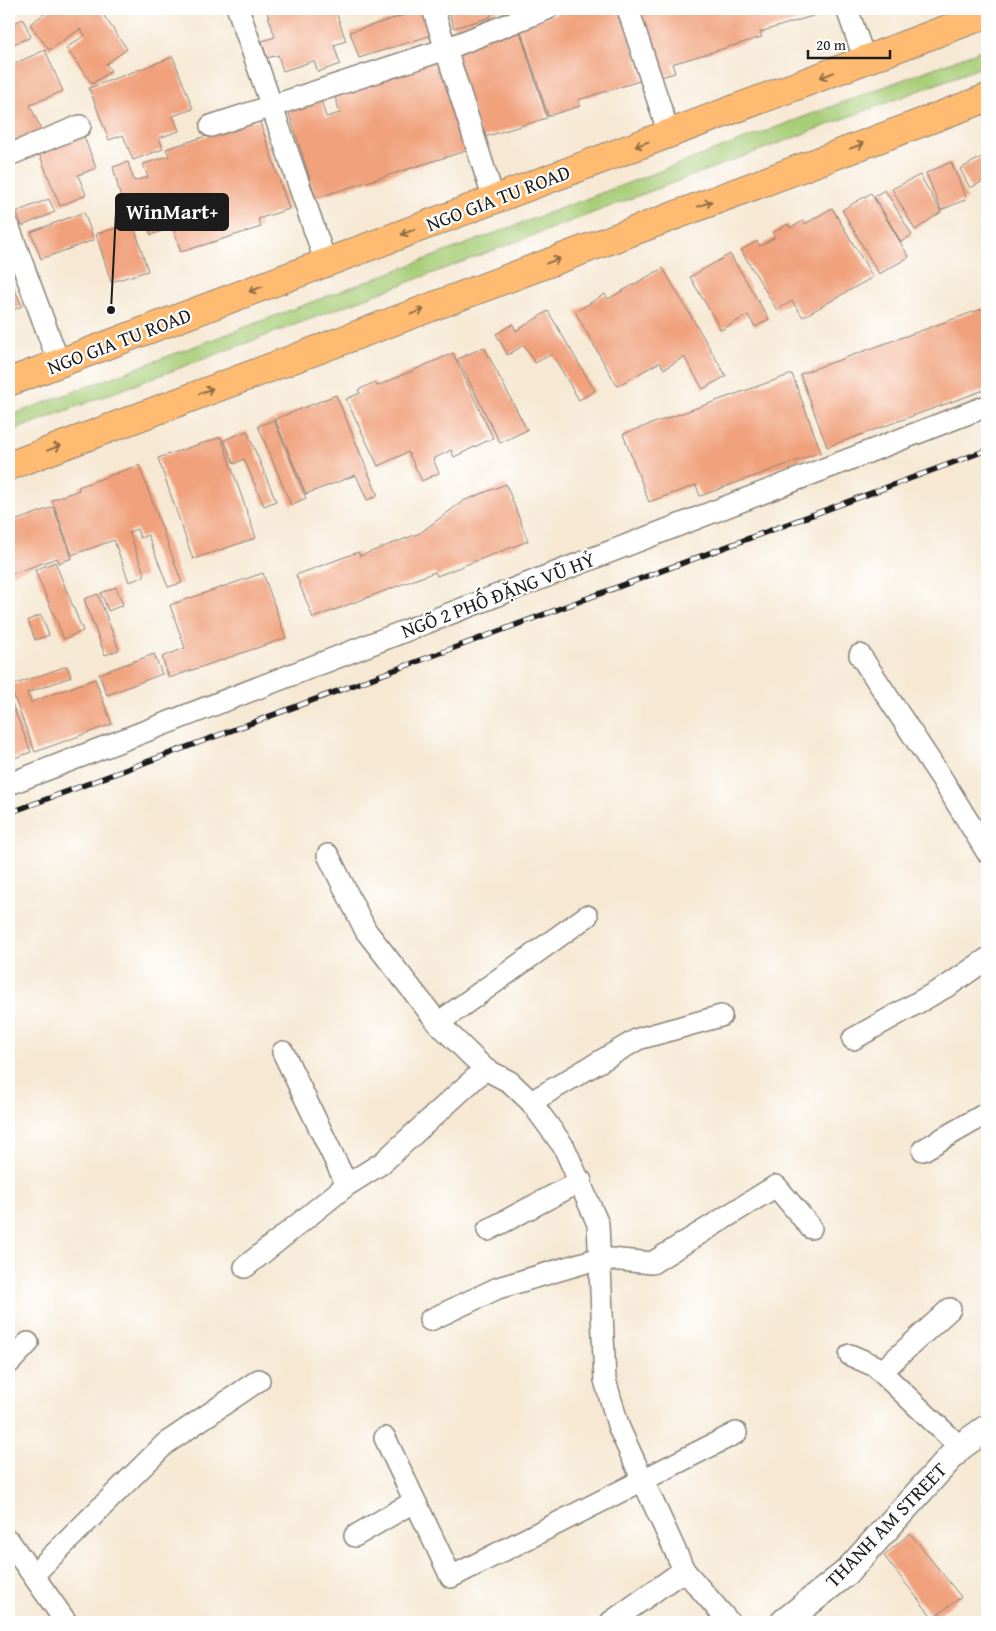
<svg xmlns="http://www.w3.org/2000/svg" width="996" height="1631" font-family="'Gentium Book Plus',serif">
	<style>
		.green { fill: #a8cd77; stroke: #62744a }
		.building { fill: #f0a17b }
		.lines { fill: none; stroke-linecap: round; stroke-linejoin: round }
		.minor-casing { stroke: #898278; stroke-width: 24 }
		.tertiary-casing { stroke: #898278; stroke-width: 29 }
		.primary-casing { stroke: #898278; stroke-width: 30 }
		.minor { stroke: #fff; stroke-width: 21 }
		.tertiary { stroke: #fff; stroke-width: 26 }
		.primary { stroke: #ffbb71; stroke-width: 28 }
		.rail-casing { stroke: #1c1c1c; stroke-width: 5.5 }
		.rail { stroke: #fff; stroke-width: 4; stroke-dasharray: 11; stroke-linecap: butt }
		.oneway { stroke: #8e6c46 }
		.labels { text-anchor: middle; stroke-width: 4.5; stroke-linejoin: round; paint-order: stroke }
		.street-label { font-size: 20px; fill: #1c1c1c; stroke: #fff }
		.leader { fill: none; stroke: #1c1c1c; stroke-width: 2 }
		.callout-dot { fill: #1c1c1c; stroke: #fff; stroke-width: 2 }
		.callout { fill: #1c1c1c; stroke: #1c1c1c; stroke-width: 2 }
		.callout-label { font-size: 21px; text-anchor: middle; font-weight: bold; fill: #fff }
	</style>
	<rect width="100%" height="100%" fill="#fff"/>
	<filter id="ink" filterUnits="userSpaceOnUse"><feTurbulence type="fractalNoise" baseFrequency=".02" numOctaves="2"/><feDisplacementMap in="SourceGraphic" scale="10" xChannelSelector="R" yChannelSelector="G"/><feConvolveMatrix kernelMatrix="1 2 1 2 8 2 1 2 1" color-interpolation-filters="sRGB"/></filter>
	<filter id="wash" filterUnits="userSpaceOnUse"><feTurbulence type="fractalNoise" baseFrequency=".0096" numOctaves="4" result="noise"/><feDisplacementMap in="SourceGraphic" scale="20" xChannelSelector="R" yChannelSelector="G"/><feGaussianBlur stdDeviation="1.12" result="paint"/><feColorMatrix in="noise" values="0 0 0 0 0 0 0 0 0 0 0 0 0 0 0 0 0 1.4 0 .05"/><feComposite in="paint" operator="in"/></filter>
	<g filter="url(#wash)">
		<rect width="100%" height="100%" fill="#f6e8d3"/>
		<path class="green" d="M987 48V65L9 432V416Z"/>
		<g id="blocks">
			<path class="building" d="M51 9H108L102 13 127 49 106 64 111 71 92 84 66 48 85 35 80 29 49 50 30 24Z
				M266 9H335L346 41 334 45 340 64 318 72 314 61 283 71 278 55 267 58 262 41 275 37Z
				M424 9 438 33 359 58 350 32Z
				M448 9H502L490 13 491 17 454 28Z
				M571 9H621L643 80 578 100 580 106 548 116 519 25Z
				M636 9H829V11L760 32 762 37 672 64 675 73 657 78Z
				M23 19 31 37 9 46V25Z
				M518 25 547 118 481 138 453 49Z
				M45 50 63 91 30 105 44 136 9 151V66Z
				M445 54 475 148 316 198 288 110 321 100 326 117 340 113 334 94Z
				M173 57 193 109 173 116 179 131 159 138 163 149 133 160 123 135 109 140 89 88Z
				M259 119 289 209 258 219 261 227 181 252 167 209 159 212 165 230 151 235 145 216 127 222 113 167 128 162 134 181 148 177 143 164 169 156 166 149Z
				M81 129 96 168 78 175 86 195 60 206 36 146Z
				M987 154V185L985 180 970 188 960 169Z
				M951 162 967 199 941 210 926 173Z
				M920 175 941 212 915 230 892 189Z
				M885 190 912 235 901 242 874 196Z
				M871 193 909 257 879 274 842 210Z
				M49 199 55 212 22 226 16 212Z
				M832 208 873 277 803 317 792 301 777 310 741 250 757 241 760 246 775 237 772 233 788 224 790 228 803 221 805 224Z
				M84 212 94 240 41 259 31 232Z
				M133 223 148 271 111 282 96 234Z
				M730 254 769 319 755 327 748 315 721 330 690 277Z
				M663 268 726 376 703 389 684 357 664 369 660 362 617 386 575 312 605 294 608 299Z
				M9 277 22 306 9 312Z
				M987 307V389L827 447 800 374Z
				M548 311 595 391 579 400 552 354 535 363 524 345 508 355 496 334 513 324 516 331Z
				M484 347 527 430 500 443 458 359Z
				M453 353 493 438 454 457 451 450 433 459 439 473 422 481 408 452 378 466 346 399 360 393 358 390 375 382 377 386Z
				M792 374 821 452 700 496 696 485 649 502 623 434Z
				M336 395 378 496 367 500 356 475 306 494 275 419Z
				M274 420 306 498 291 505 258 426Z
				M247 431 276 501 264 506 244 459 234 464 224 440Z
				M221 437 256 538 193 559 158 458Z
				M139 465 182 583 168 587 148 535 140 538 137 529 129 532 145 576 129 582 114 540 72 555 52 500 79 490 78 487Z
				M506 484 528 541 437 576 435 572 313 618 296 575 358 552 360 556 420 533 463 501Z
				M53 507 72 558 59 563 57 558 9 575V523Z
				M55 562 83 631 64 639 35 570Z
				M263 573 286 638 169 678 162 657 185 648 170 605Z
				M116 587 123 605 108 611 101 593Z
				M98 594 119 650 105 655 84 599Z
				M41 615 49 635 35 640 28 620Z
				M154 654 162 674 107 695 99 674Z
				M67 666 71 677 27 693 31 702 95 679 112 724 35 752 10 686Z
				M12 704 31 752 9 760V706Z
				M910 1533 961 1597 933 1618 884 1556Z"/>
		</g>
	</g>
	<g filter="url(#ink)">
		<use href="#blocks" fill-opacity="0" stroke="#898278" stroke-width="1"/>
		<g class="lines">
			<g class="minor-casing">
				<path id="minor" d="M238 9 326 263
					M433 9 494 200
					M628 9 669 134
					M847 9 865 60
					M211 126 446 49 547 9
					M9 155 80 126
					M9 228 59 363
					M860 655 942 779 987 852
					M9 784 987 406
					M328 855 366 931 438 1023 485 1069 510 1082 531 1102 564 1147 598 1224 605 1380 619 1428 684 1570 729 1622
					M438 1023 587 916
					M853 1039 949 985 987 959
					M283 1052 347 1185
					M531 1102 638 1039 721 1016
					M923 1150 987 1113
					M488 1230 581 1181
					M245 1267 347 1185 382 1163 485 1069
					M430 1320 498 1288 600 1258 652 1263 776 1186 811 1228
					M850 1355 875 1366 960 1447
					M9 1363 28 1343
					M881 1372 950 1309
					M385 1438 451 1577 736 1433
					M355 1536 415 1501
					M9 1541 66 1622
					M33 1575 165 1444 259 1380
					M611 1622 684 1570"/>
			</g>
			<g class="tertiary-casing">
				<path id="tertiary" d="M784 1622 846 1573 960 1447 987 1428"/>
			</g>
			<g class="primary-casing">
				<path id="primary" d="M9 382 987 14
					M9 466 987 98"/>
			</g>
			<use href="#minor" class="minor"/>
			<use href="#tertiary" class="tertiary"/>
			<use href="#primary" class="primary"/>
			<g class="rail-casing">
				<path id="rail" d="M9 813 987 450"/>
			</g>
			<use href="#rail" class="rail"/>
		</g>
		<defs><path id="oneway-shaft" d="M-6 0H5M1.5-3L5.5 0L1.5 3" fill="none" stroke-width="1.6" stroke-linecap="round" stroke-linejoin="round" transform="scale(1.25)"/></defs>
		<g class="oneway">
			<use href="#oneway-shaft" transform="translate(827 75) rotate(159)"/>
			<use href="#oneway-shaft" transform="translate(642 144) rotate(159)"/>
			<use href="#oneway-shaft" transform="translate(857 146) rotate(-21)"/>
			<use href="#oneway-shaft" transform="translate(705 204) rotate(-21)"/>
			<use href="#oneway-shaft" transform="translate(408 232) rotate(159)"/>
			<use href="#oneway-shaft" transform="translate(553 261) rotate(-21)"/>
			<use href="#oneway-shaft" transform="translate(256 289) rotate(159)"/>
			<use href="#oneway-shaft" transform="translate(417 312) rotate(-21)"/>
			<use href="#oneway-shaft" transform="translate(206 391) rotate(-21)"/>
			<use href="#oneway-shaft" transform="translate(54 448) rotate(-21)"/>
		</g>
	</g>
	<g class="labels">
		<g class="street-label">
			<text transform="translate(498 198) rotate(-21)" y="7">NGO GIA TU ROAD</text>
			<text transform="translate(119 341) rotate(-21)" y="7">NGO GIA TU ROAD</text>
			<text transform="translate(498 595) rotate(-21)" y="7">NGÕ 2 PHỐ ĐẶNG VŨ HỶ</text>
			<text transform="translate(886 1525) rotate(-46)" y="7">THANH AM STREET</text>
		</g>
	</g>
	<path class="leader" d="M111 310L116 212"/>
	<circle class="callout-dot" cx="111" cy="310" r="5"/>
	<rect class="callout" x="116" y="194" width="112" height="36" rx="5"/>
	<g class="callout-label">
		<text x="172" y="219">WinMart+</text>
	</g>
	<rect width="996" height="1631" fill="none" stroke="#fff" stroke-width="30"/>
	<path d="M808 50v8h82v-8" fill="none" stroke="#1c1c1c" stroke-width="2.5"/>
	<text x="816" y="50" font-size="15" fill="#1c1c1c" stroke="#ffffff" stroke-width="4" paint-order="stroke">20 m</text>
</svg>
